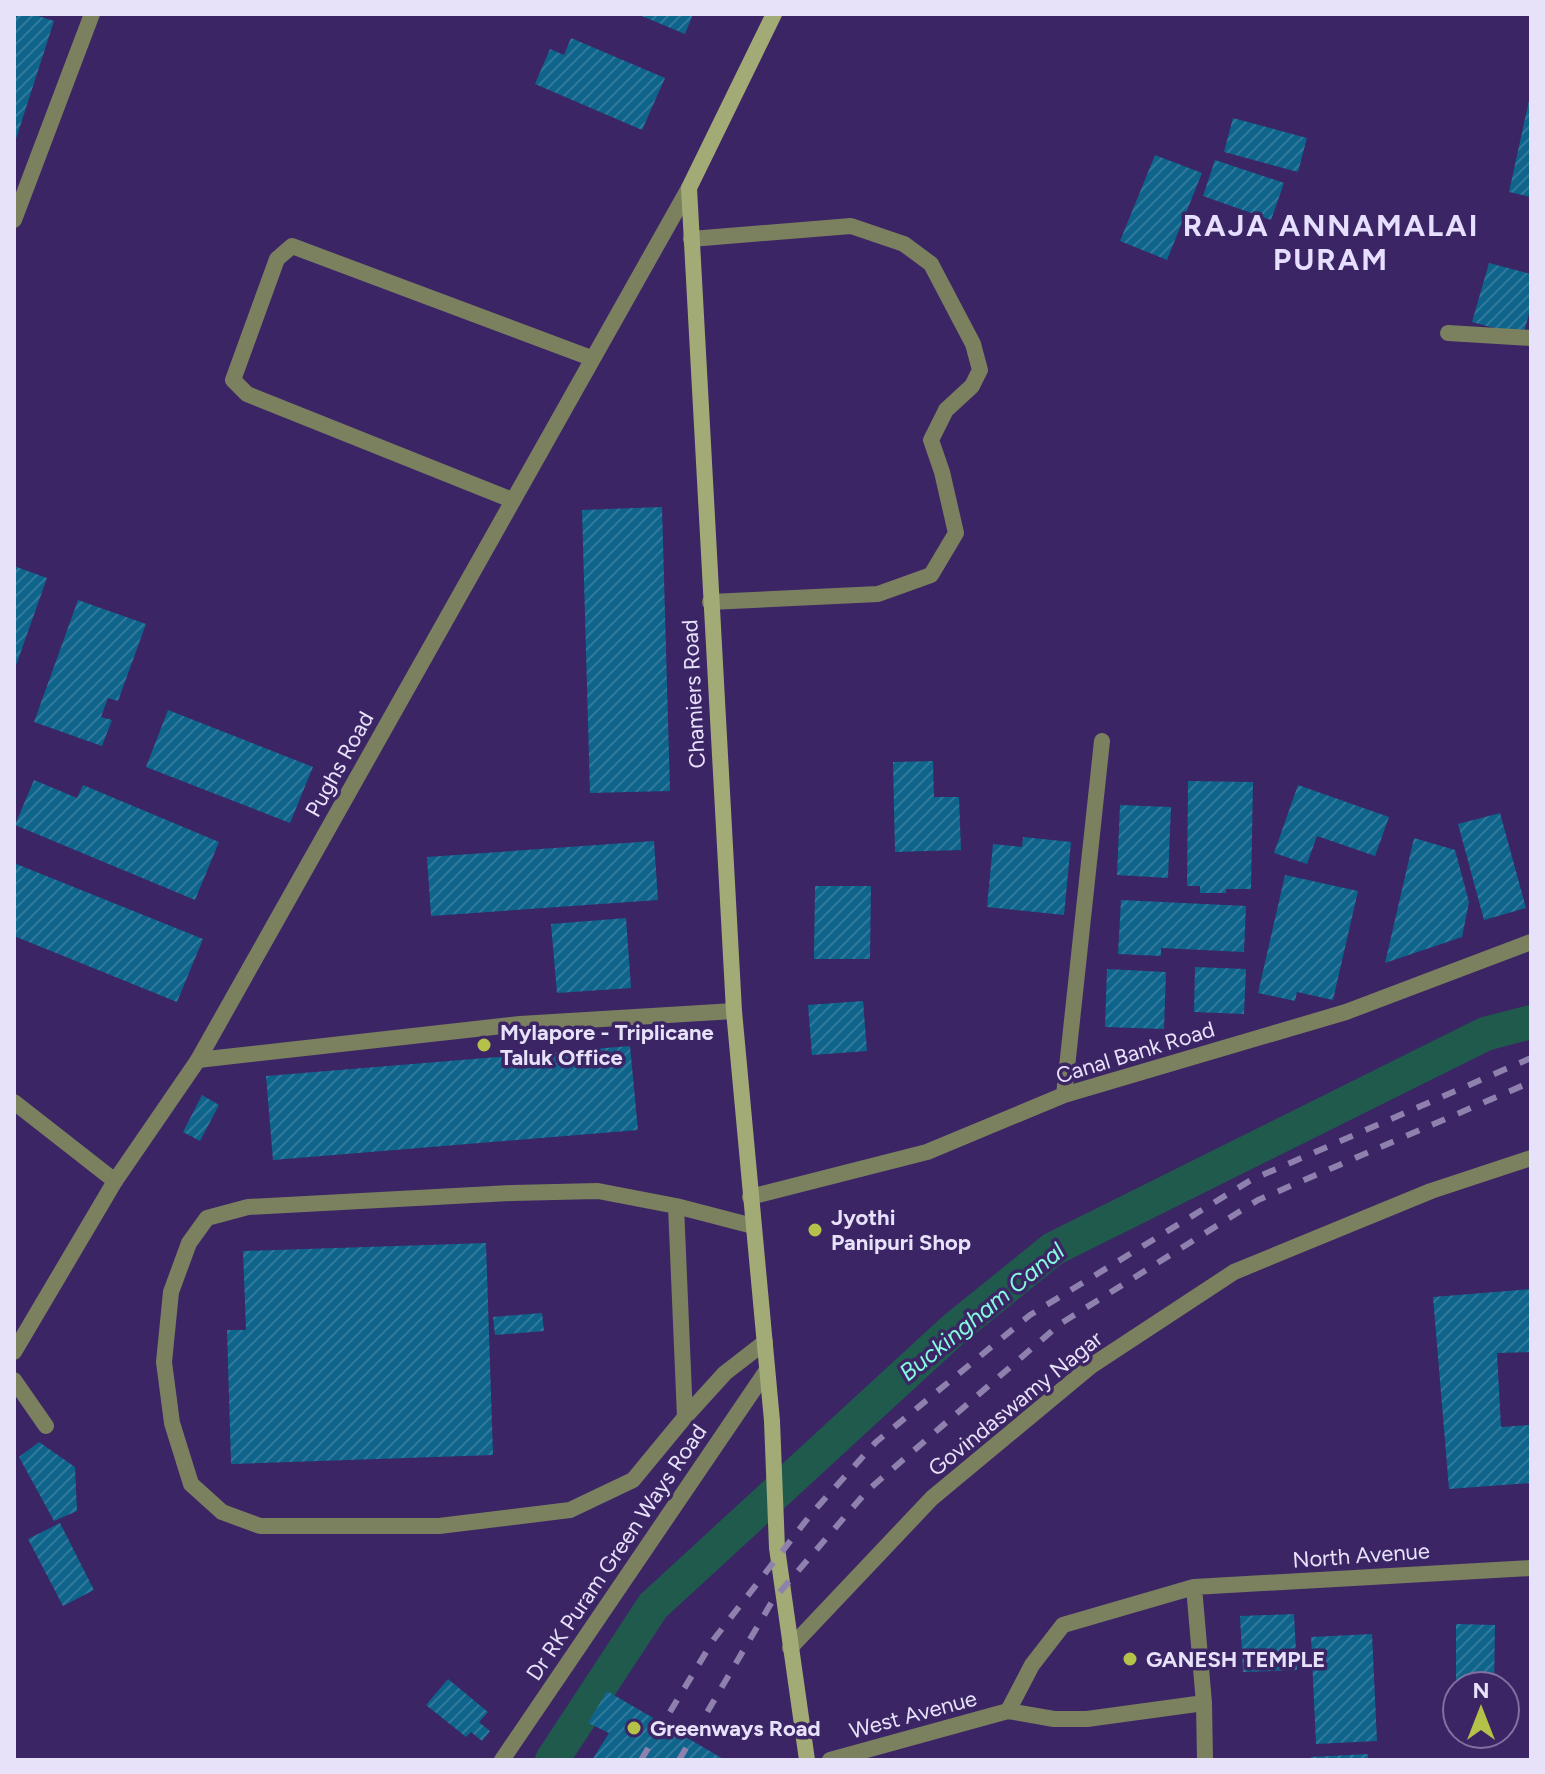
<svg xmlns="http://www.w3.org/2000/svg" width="1545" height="1774" font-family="Figtree,sans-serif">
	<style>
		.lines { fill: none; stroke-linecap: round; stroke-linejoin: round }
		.canal { stroke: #1f5a4d; stroke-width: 34 }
		.building { fill: url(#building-hatch) }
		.lane { stroke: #7b805f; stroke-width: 16 }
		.street { stroke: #7b805f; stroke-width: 16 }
		.secondary { stroke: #a2aa75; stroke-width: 16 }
		.rail { stroke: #8f81ae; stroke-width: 6; stroke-dasharray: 14 14; stroke-linecap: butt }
		.poi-dot { fill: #b4c24a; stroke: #3b2565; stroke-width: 3 }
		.labels { text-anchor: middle; stroke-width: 7; stroke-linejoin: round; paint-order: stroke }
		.street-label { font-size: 22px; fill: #e7e2fa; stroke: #3b2565 }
		.poi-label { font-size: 22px; font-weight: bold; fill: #e7e2fa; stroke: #3b2565; text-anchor: start }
		.water-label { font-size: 24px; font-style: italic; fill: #85fadd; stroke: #3b2565 }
		.district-label { font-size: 30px; font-weight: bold; letter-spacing: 2px; fill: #e6dfff; stroke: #3b2565 }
	</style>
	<defs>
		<pattern id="building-hatch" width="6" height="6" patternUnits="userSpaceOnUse" patternTransform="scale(2)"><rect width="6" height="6" fill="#0e648b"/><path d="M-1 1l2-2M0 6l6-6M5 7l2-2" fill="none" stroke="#317a9c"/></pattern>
	</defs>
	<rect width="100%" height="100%" fill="#3b2565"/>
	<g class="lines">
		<path class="canal" d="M552 1760 653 1606 954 1329 1053 1249 1485 1034 1531 1022"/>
	</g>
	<path class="building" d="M14 14H32L54 21 15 142Z
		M637 14H693L685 34Z
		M571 38 665 78 642 130 535 84 550 49 564 55Z
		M1530 96H1531V197L1509 192Z
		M1233 118 1307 138 1298 172 1224 152Z
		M1155 155 1202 173 1167 260 1120 241Z
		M1215 160 1284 183 1271 220 1203 196Z
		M1489 263 1531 274V306L1523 336 1472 322Z
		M662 507 670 791 590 793 582 510Z
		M14 566 47 578 14 671Z
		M78 600 146 624 118 701 108 698 101 717 112 720 102 746 34 722Z
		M168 710 313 767 290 823 146 767Z
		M933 761 934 797H959L961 850 895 852 893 762Z
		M34 780 77 798 83 785 219 842 195 900 15 825Z
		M1188 781 1253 782 1251 889H1226V893H1200V886H1187Z
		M1298 785 1389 817 1375 856 1317 836 1307 864 1274 853Z
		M1120 805 1171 807 1168 878 1117 875Z
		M1500 813 1526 908 1484 920 1458 824Z
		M1023 837 1071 842 1064 915 987 907 993 844 1022 847Z
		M1414 838 1455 850 1469 902 1462 937 1385 963Z
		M654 841 658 900 431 916 427 857Z
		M14 863 203 939 177 1002 14 936Z
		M1285 875 1358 891 1333 1000 1297 992 1295 1001 1258 993Z
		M815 886H871L870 959H814Z
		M1121 900 1246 906 1244 952 1161 948V956L1118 954Z
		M626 918 631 988 557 993 551 924Z
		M1195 967 1246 969 1244 1014 1194 1012Z
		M1107 969 1166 972 1164 1029 1105 1027Z
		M863 1001 867 1051 812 1055 808 1005Z
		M630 1046 638 1130 273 1160 266 1076Z
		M202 1095 219 1105 200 1141 183 1132Z
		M486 1243 493 1455 231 1464 227 1330H246L243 1251Z
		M1531 1289V1352L1497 1353 1501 1427 1531 1425V1483L1449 1489 1433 1297Z
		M542 1313 544 1331 495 1335 493 1317Z
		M39 1442 75 1467 77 1511 54 1521 19 1457Z
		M60 1523 94 1590 63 1606 28 1539Z
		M1294 1614 1297 1670 1243 1672 1240 1616Z
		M1456 1624 1495 1625 1494 1686H1456Z
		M1372 1634 1377 1741 1316 1744 1311 1637Z
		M448 1679 488 1712 479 1722 490 1731 482 1741 471 1732 466 1737 426 1705Z
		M607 1691 725 1760H592L609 1733 588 1723Z
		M1368 1754V1760H1311V1757Z"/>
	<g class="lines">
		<path class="lane" d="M691 239 851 226 904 244 931 264 973 344 980 370 972 386 946 410 931 440 942 472 956 533 931 575 878 594 710 602
			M198 1060 520 1024 734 1011
			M14 1102 115 1181
			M676 1206 685 1417
			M753 1226 676 1206 598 1191 512 1193 248 1207 207 1218 189 1243 171 1292 164 1362 172 1423 191 1484 222 1512 260 1526H439L570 1510 633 1480 685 1417 725 1373 765 1342
			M14 1380 46 1426"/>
		<path class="street" d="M14 220 92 14
			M1448 333 1531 338
			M512 500 247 394 233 380 277 259 292 246 591 358
			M1064 1095 1102 741
			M750 1197 927 1152 1064 1095 1346 1012 1531 942
			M14 1352 115 1181 198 1060 689 188
			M1194 1587 1204 1703 1205 1760
			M790 1648 932 1498 1091 1366 1234 1272 1431 1191 1531 1158
			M1008 1711 1054 1719H1087L1204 1703
			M502 1760 767 1370
			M830 1760 1008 1711 1032 1665 1063 1625 1194 1587 1531 1568"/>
		<path class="secondary" d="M774 14 689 188 734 1011 772 1421 777 1548 807 1760"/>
		<path class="rail" d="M641 1760 714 1639 812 1513 876 1442 1030 1315 1251 1180 1531 1058
			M679 1760 773 1600 867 1491 1060 1324 1258 1200 1531 1082"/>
	</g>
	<g class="poi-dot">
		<circle cx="484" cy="1045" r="8"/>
		<circle cx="815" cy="1230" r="8"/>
		<circle cx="1130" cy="1659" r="8"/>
		<circle cx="634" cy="1728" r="8"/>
	</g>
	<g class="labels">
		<g class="street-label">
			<text transform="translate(693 694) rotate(-93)" y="8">Chamiers Road</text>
			<text transform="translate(339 764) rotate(-61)" y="8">Pughs Road</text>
			<text transform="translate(1135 1052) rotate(-17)" y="8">Canal Bank Road</text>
			<text transform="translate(1015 1403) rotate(-39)" y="8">Govindaswamy Nagar</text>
			<text transform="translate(616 1552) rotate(-56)" y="8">Dr RK Puram Green Ways Road</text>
			<text transform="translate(1361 1555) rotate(-4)" y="8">North Avenue</text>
			<text transform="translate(913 1714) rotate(-15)" y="8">West Avenue</text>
		</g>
		<g class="poi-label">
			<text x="500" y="1040">Mylapore - Triplicane<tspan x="500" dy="25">Taluk Office</tspan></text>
			<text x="831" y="1225">Jyothi<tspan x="831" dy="25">Panipuri Shop</tspan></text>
			<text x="1146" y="1667">GANESH TEMPLE</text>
			<text x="650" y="1736">Greenways Road</text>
		</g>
		<g class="water-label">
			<text transform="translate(982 1312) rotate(-39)" y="8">Buckingham Canal</text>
		</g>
		<g class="district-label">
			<text x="1331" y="236">RAJA ANNAMALAI<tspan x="1331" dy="34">PURAM</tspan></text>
		</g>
	</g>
	<rect width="1545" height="1774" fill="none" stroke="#e7e2fa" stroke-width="32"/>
	<g transform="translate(1481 1710)"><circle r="38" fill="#3b2565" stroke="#8071a1" stroke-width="2"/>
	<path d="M0-6L14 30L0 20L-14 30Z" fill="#b4c24a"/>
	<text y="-12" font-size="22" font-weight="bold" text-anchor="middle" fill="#e7e2fa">N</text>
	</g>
</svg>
